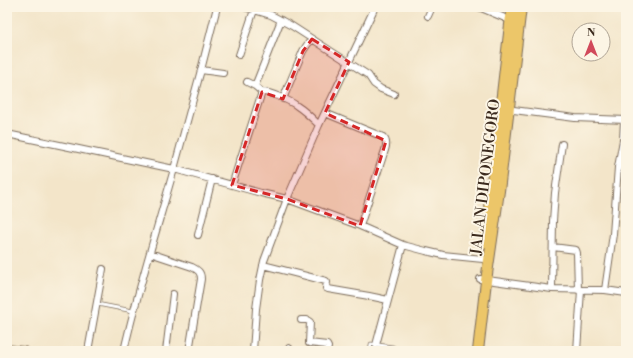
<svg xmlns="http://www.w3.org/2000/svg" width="633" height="358" font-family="'Libre Bodoni',serif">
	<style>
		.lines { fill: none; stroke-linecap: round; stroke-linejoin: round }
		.lane-casing { stroke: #7b6b5a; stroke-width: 4.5 }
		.street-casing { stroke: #7b6b5a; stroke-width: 8 }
		.secondary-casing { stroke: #7b6b5a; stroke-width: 10 }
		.primary-casing { stroke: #7b6b5a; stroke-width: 12 }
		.lane { stroke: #fff; stroke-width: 3 }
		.street { stroke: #fff; stroke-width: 6 }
		.secondary { stroke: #f7e8c3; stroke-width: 9 }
		.primary { stroke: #ecc669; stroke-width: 10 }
		.marked { fill: #d62828; fill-opacity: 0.2; stroke: #d62828; stroke-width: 3; stroke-dasharray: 8 5; stroke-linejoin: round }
		.labels { text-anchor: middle; stroke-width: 4; stroke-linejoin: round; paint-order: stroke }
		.street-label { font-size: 15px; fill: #3b2a1e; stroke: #fcf5e5 }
	</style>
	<rect width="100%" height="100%" fill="#fcf5e5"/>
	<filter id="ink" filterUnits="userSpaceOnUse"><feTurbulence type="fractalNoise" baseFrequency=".025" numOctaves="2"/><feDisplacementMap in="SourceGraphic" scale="8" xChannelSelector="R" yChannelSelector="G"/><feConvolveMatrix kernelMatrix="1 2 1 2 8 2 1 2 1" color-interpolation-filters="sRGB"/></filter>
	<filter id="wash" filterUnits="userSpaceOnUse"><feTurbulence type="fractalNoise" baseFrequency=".012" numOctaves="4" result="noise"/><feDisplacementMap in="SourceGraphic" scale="16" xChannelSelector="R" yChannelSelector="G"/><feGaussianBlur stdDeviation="0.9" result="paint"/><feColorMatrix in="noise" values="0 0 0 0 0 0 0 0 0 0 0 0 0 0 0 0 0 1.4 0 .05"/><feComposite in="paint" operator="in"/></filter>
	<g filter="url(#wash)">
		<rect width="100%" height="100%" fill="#f3e5c9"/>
	</g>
	<g filter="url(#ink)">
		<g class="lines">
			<g class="lane-casing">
				<path id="lane" d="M97 304 133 311
					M370 351 371 344 393 347V351"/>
			</g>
			<g class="street-casing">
				<path id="street" d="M244 7 271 15 292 26 368 75 374 84 381 89 394 94
					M479 7 512 21
					M428 16 432 7
					M239 55 254 10
					M201 70 223 73
					M247 82 255 86
					M262 92 255 86 281 20
					M283 99 303 51 307 45 312 39
					M506 109 575 118 626 120
					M325 113 383 137C389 142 385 150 383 156L360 226
					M7 134 174 169 201 70 217 7
					M232 185 262 92C270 92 291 101 297 106 305 111 312 118 319 125
					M198 235 212 179
					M553 247 576 250 577 253 578 290
					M150 253 192 267C198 270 201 272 201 279L189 351
					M263 265 326 281 327 282 326 288 328 289 369 296 388 300
					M480 279 552 289 605 290 626 293
					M552 289 553 221 555 193 562 144
					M605 290 613 234 618 167 623 140 624 120
					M301 320H307L310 322 309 343 327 345 328 347 327 351
					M376 345 403 245
					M88 351 103 269
					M124 351C138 289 157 229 174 169L261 193 287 199 360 226 403 245 426 251 443 255 483 259
					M166 351 173 294
					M253 351 256 309 260 280 264 261 287 199 319 125 375 7
					M288 351 289 348
					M577 351 581 290"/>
			</g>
			<g class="secondary-casing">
				<path id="secondary" d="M7 349 24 351"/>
			</g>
			<g class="primary-casing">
				<path id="primary" d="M485 243 512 7
					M478 351 486 281 499 191 521 7"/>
			</g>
			<use href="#lane" class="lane"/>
			<use href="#street" class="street"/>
			<use href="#secondary" class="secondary"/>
			<use href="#primary" class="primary"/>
		</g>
	</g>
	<path class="marked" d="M312 39 349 62 325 113 386 141 360 226 287 199 232 185 262 92 283 99 303 51Z"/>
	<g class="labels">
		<g class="street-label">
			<text transform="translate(485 177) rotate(-83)" y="5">JALAN DIPONEGORO</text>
		</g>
	</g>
	<rect width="633" height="358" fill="none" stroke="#fcf5e5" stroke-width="24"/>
	<g transform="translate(591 42)"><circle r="19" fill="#fcf5e5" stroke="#afa495"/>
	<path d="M0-3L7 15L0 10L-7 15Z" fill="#d1495b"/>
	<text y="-6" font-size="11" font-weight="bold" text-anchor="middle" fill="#3b2a1e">N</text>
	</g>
</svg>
